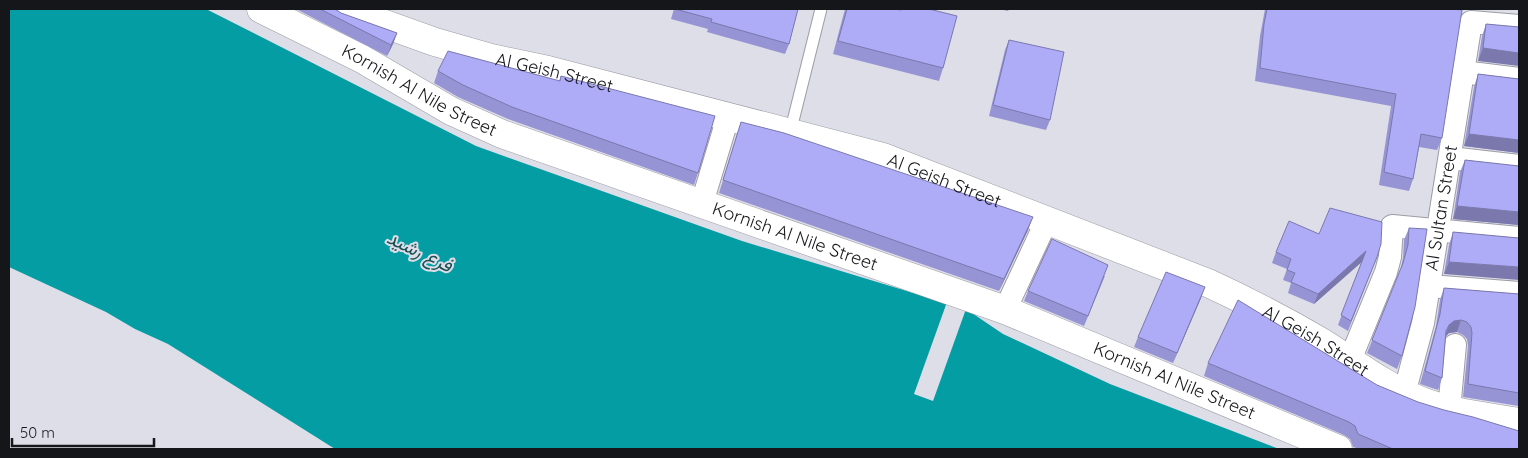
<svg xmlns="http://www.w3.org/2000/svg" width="1528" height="458" font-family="Quicksand,Vazirmatn,sans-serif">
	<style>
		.water { fill: #039da3 }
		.pier { fill: #dedee9 }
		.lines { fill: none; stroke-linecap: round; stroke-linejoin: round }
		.lane-casing { stroke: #9c9ca6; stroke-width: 13 }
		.street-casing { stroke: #9c9ca6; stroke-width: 24 }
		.secondary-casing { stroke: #9c9ca6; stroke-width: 29 }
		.lane { stroke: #fff; stroke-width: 11 }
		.street { stroke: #fff; stroke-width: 22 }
		.secondary { stroke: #fff; stroke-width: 28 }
		.wall { fill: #9694d4 }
		.shaded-wall { fill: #7a78ad }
		.building { fill: #aeacf7; stroke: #7a78ad }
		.labels { text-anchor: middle; stroke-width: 4; stroke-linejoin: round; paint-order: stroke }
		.street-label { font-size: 18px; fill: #151619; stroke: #dedee9 }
		.water-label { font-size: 19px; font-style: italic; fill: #1c5154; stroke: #dedee9 }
	</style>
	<rect width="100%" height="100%" fill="#dedee9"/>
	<path class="water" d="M9 9H206L476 146 742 241 966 309 1003 334 1110 384 1279 449H335L168 344 135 329 106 312 9 267Z"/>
	<path class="pier" d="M947 302 966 309 933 401 914 394Z"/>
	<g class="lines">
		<g class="lane-casing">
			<path id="lane" d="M790 133 821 9"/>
		</g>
		<g class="street-casing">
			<g id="street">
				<path d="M1463 72 1519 79"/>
				<path d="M1450 158 1519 166"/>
				<path d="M702 203 728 117"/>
				<path d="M1429 286 1519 293"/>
				<path d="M1005 310 1047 220"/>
				<path d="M1350 360 1386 272 1390 257 1392 226 1519 238"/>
				<path id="s1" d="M1404 394 1423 323 1471 22 1519 26"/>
				<path d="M1449 410 1455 345"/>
			</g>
		</g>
		<g class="secondary-casing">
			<g id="secondary">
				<path id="s2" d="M261 9 362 59 451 111 502 134 1005 310 1338 449"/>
				<path id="s3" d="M343 9 435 42 491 58 548 70 883 157 1208 283C1247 301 1286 321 1323 343 1355 363 1384 386 1419 400 1451 413 1485 416 1519 422"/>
			</g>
		</g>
		<use href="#lane" class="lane"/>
		<use href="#street" class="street"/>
		<use href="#secondary" class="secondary"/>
	</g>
	<path class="wall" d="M299 9H335L341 13 397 33 393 44 387 56 298 10Z
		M674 9H798L789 44 785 54 707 32 708 29 671 19Z
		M845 9H895L900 10 901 9H929L943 68 939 81 833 54Z
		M999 9H1009L1008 11Z
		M1265 9H1452L1442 138 1437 150 1419 147 1413 179 1409 191 1379 185 1391 106 1255 81 1260 36Z
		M1486 24 1519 27 1478 61 1482 36Z
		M1009 40 1050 120 1046 130 989 116 1005 50Z
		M438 71 559 81 561 76 698 173 694 185 508 119 458 97 434 83Z
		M1478 74 1519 79V153L1464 146 1474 87Z
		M741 122 1028 230 999 291 719 193Z
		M1465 160 1519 166V225L1453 219 1460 172Z
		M1409 228 1402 356 1397 369 1367 353 1400 272 1403 258 1404 240Z
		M1453 232 1519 238 1444 274 1449 245Z
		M1319 234 1377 257 1348 331 1338 325 1362 261 1314 304 1288 293 1291 283 1283 280 1287 269 1272 263 1276 252Z
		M1105 276 1084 326 1024 301 1028 291Z
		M1444 288 1519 294V406L1463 397 1468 346 1467 339 1463 335 1457 332 1449 333 1446 336 1442 378 1438 390 1420 384 1436 326 1440 300Z
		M1201 298 1173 363 1134 347 1138 337Z
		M1208 363 1377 385 1519 449H1360L1353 447 1350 439 1344 435 1204 376Z"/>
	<path class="shaded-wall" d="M397 33 393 44 387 56 391 45Z
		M1483 48 1519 53V66L1478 61Z
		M1469 134 1519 140V153L1464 146Z
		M1457 206 1519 212V225L1453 219Z
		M1033 217 1028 230 999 291 1004 279Z
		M1366 251 1363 261 1314 304 1318 294Z
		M1449 262 1519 267V280L1444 274Z
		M1205 287 1201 298 1173 363 1177 353Z
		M1461 320 1457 332 1449 333 1445 337 1449 325 1454 321Z"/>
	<path class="building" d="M320 9H335L341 13 397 33 391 45Z
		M675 9H798L789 44 711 22 712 19Z
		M847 9H895L901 10V9H929L957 16 943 68 838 41Z
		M1267 9H1452L1462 10 1442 138 1421 134 1413 179 1384 172 1396 94 1260 68 1264 24Z
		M1486 24 1519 27V53L1483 48Z
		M1009 40 1064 52 1050 120 993 105Z
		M448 51 560 81 561 76 715 116 698 173 512 107 463 85 438 71Z
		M1478 74 1519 79V140L1469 134Z
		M741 122 784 133 1033 217 1004 279 723 180Z
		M1465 160 1519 166V212L1457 206Z
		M1330 208 1382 222 1381 244 1377 257 1351 321 1341 315 1366 251 1318 294 1291 282 1295 273 1287 270 1291 259 1276 252 1289 221 1319 234Z
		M1409 228 1427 229 1415 307 1402 356 1372 340 1403 263 1408 245Z
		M1453 232 1519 238V267L1449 262Z
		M1052 239 1108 265 1088 316 1028 291Z
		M1166 272 1205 287 1177 353 1138 337Z
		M1444 288 1519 294V393L1468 384 1472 333 1471 327 1467 322 1461 320 1454 321 1449 325 1446 331 1442 378 1425 371 1440 314Z
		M1238 300 1377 385 1418 402 1444 410 1473 417 1519 431V449H1393L1358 434 1355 426 1349 422 1208 363Z"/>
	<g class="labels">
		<g class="street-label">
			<text dy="6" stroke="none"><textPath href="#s3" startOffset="221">Al Geish Street</textPath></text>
			<text dy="6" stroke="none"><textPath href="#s2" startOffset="178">Kornish Al Nile Street</textPath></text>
			<text dy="6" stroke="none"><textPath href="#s3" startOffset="626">Al Geish Street</textPath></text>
			<text dy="6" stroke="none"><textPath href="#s1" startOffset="190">Al Sultan Street</textPath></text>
			<text dy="6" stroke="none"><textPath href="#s2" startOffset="582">Kornish Al Nile Street</textPath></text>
			<text dy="6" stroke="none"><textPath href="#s3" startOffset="1031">Al Geish Street</textPath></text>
			<text dy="6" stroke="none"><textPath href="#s2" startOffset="988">Kornish Al Nile Street</textPath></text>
		</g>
		<g class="water-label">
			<text transform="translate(420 251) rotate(26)" y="7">فرع رشيد</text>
		</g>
	</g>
	<rect width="1528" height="458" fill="none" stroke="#151619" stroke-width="20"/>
	<path d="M12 438v8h142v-8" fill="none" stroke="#151619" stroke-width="2.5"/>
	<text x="20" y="438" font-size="15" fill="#151619" stroke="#dedee9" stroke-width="4" paint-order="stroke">50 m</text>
</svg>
